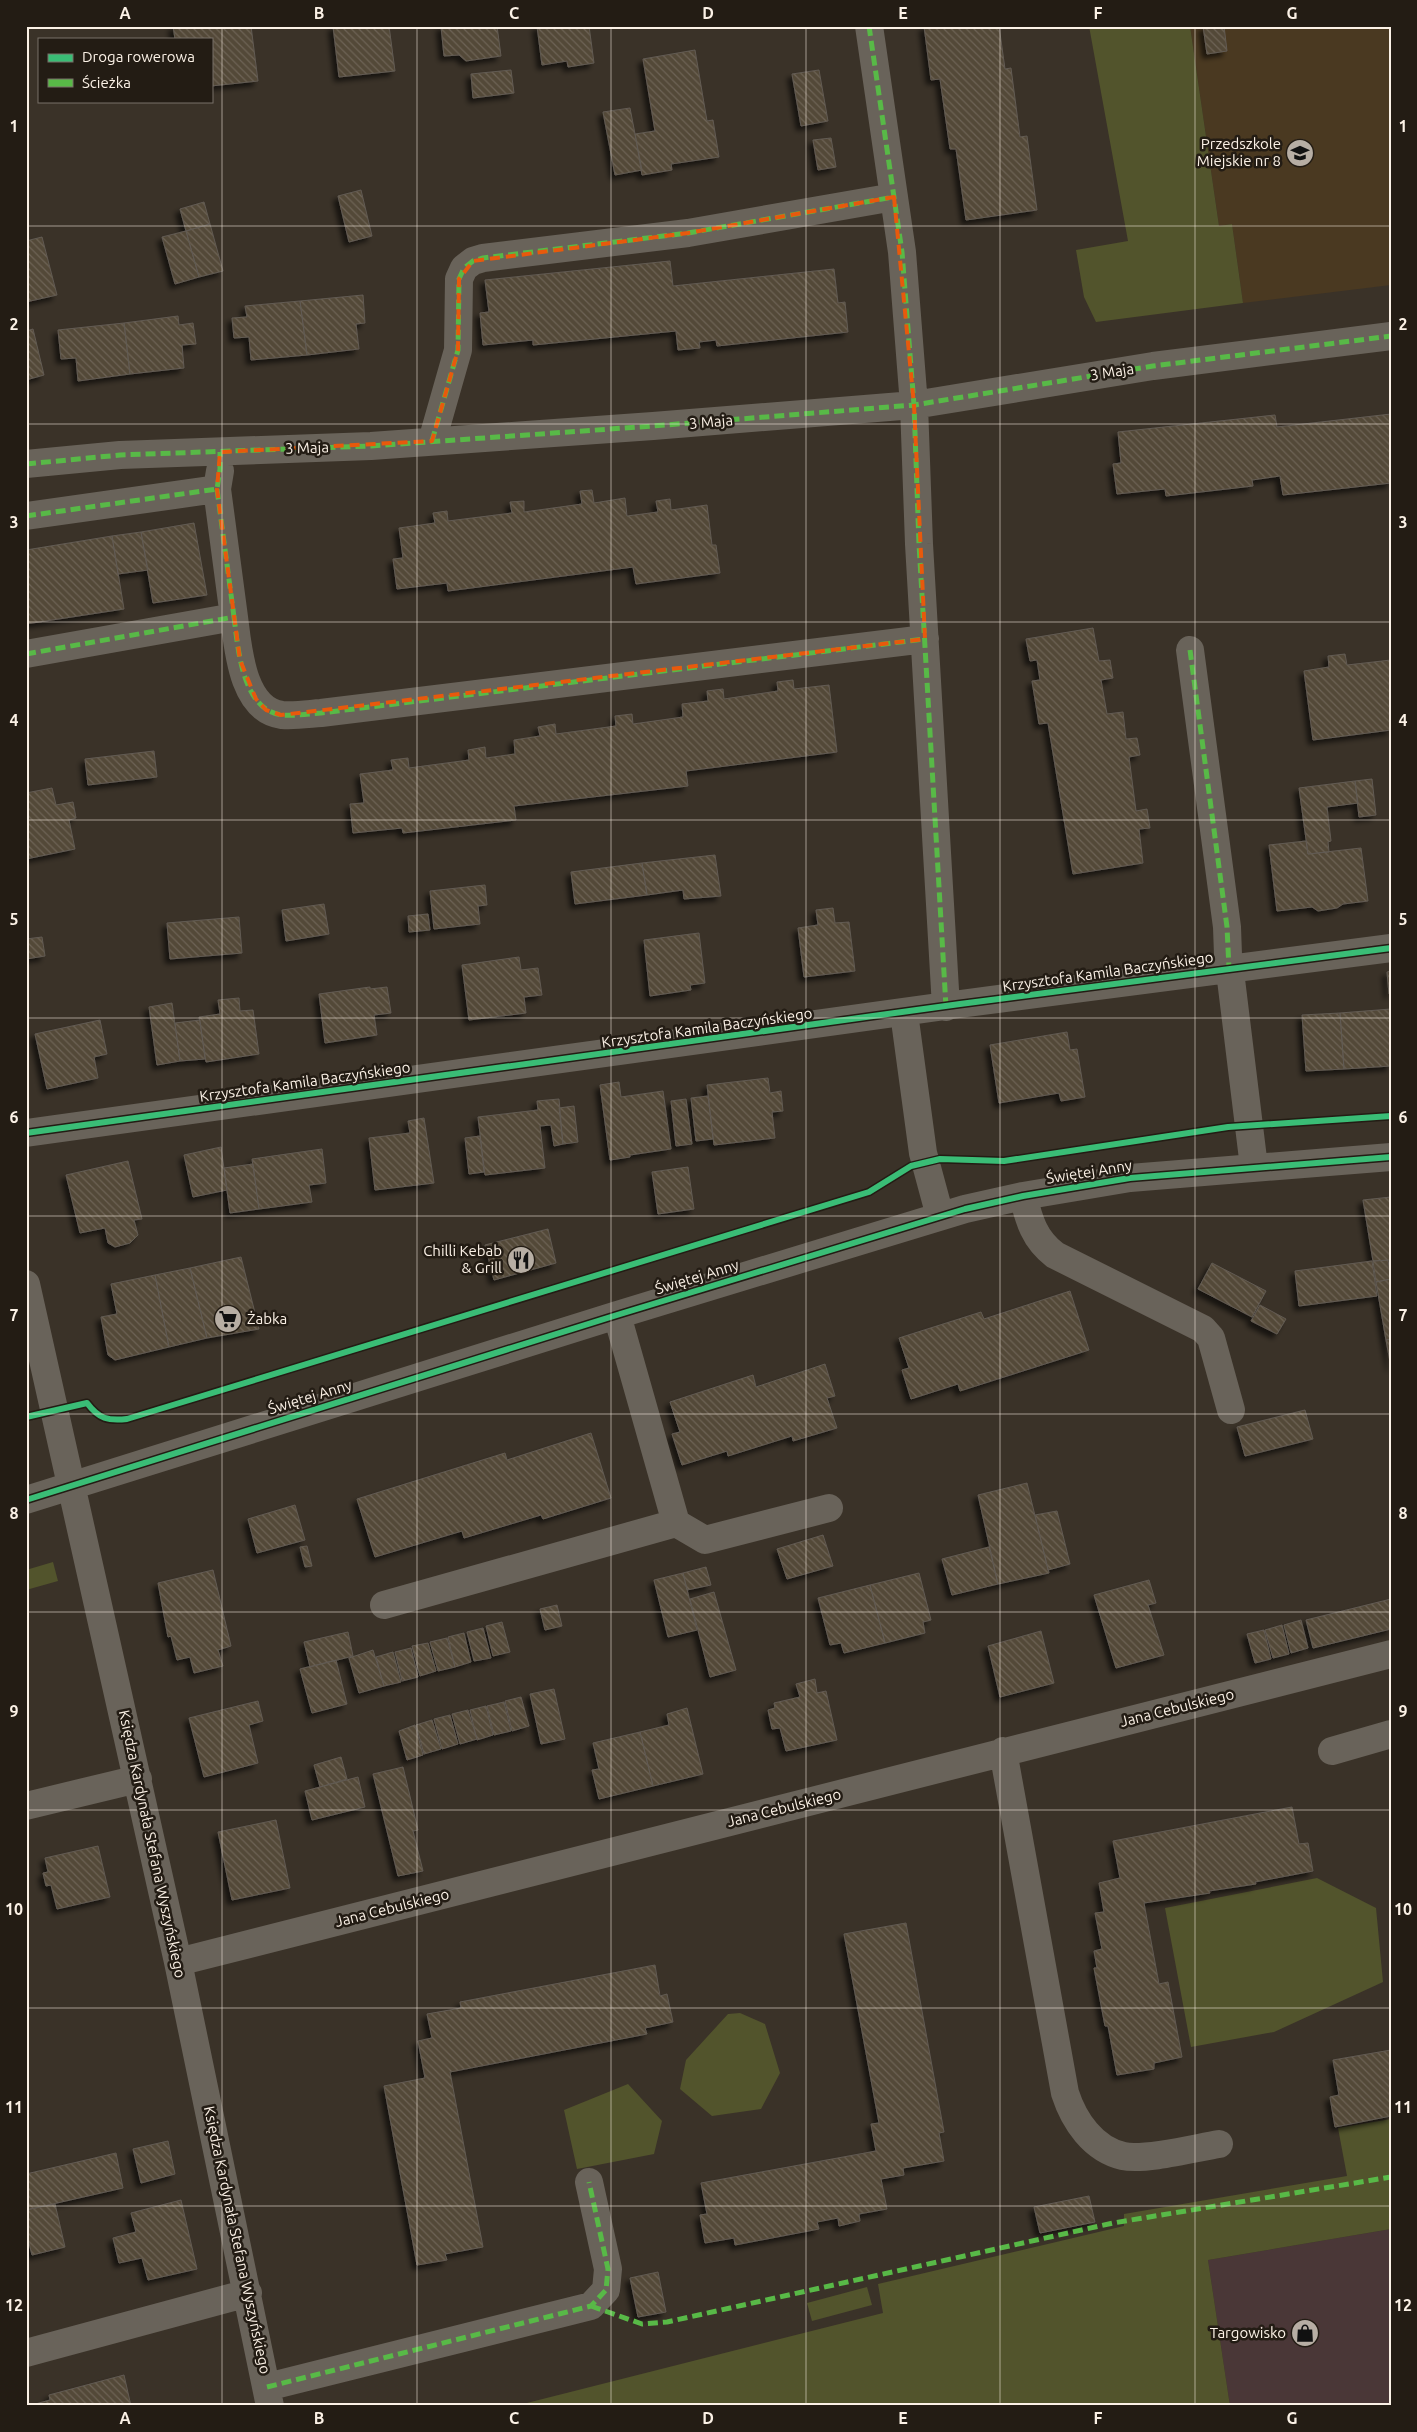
<svg xmlns="http://www.w3.org/2000/svg" width="1417" height="2432" font-family="Ubuntu,sans-serif">
	<style>
		.commercial { fill: #4a3737 }
		.built { fill: #4a3921 }
		.green { fill: #52542c }
		.building { fill: url(#building-back-hatch); stroke: #625b53; filter: url(#shadow) }
		.lines { fill: none; stroke-linecap: round; stroke-linejoin: round }
		.minor { stroke: #69635a; stroke-width: 28 }
		.quiet { stroke: #58b947; stroke-width: 5; stroke-dasharray: 10 5; stroke-linecap: butt }
		.cycleway-casing { stroke: #231c14; stroke-width: 9 }
		.cycleway { stroke: #3abd76; stroke-width: 6 }
		.marked { fill: none; stroke: #e8590c; stroke-width: 4; stroke-dasharray: 10 6; stroke-linejoin: round }
		.grid { fill: none; stroke: #fbf1e6; stroke-width: 1; stroke-opacity: 0.55 }
		.labels { text-anchor: middle; stroke-width: 5; stroke-linejoin: round; paint-order: stroke }
		.poi-label { font-size: 15px; fill: #fbf1e6; stroke: #231c14; text-anchor: end }
		.street-label { font-size: 15px; fill: #fbf1e6; stroke: #231c14 }
		.neatline { fill: none; stroke: #fbf1e6; stroke-width: 2 }
		.grid-label { font-size: 16px; text-anchor: middle; font-weight: bold; fill: #fbf1e6 }
	</style>
	<defs>
		<pattern id="building-back-hatch" width="6" height="6" patternUnits="userSpaceOnUse" patternTransform="scale(1.25)"><rect width="6" height="6" fill="#534838"/><path d="M-1 5l2 2M0 0l6 6M5-1l2 2" fill="none" stroke="#6d6355"/></pattern>
		<filter id="shadow"><feDropShadow dx="-4.5" dy="4.5" stdDeviation="2.5" flood-color="#0009"/></filter>
	</defs>
	<rect width="100%" height="100%" fill="#3a3228"/>
	<path class="commercial" d="M1391 2229V2406H1230L1208 2260Z"/>
	<path class="built" d="M1190 26H1391V285L1243 303 1232 224 1219 226Z"/>
	<path class="green" d="M1089 26H1190L1219 226 1232 224 1243 303 1096 322 1084 297 1076 250 1128 241Z
		M53 1562 58 1581 26 1590V1570Z
		M1317 1878 1376 1908 1383 1982 1274 2032 1191 2047 1165 1908Z
		M740 2013 765 2024 780 2073 761 2109 712 2116 680 2089 686 2060 728 2014Z
		M628 2084 662 2121 654 2154 577 2169 564 2110Z
		M1391 2119V2229L1208 2260 1230 2406H515L883 2313 878 2284 1124 2226V2214L1347 2176 1338 2128Z
		M867 2287 872 2305 812 2321 807 2303Z"/>
	<path class="building" d="M173 26H251L258 81 211 86V39H175Z
		M333 26H389L395 71 339 77Z
		M441 26H497L501 56 466 61 459 55 444 56Z
		M537 26H589L594 63 568 67 567 61 542 65Z
		M924 26H999L1005 69 1011 68 1020 137 1027 136 1037 210 966 220 956 149H950L940 79 931 80Z
		M1203 26H1224L1227 51 1207 54Z
		M695 50 707 121 713 120 719 157 671 164 672 170 642 175 635 134 655 131 643 59Z
		M511 70 514 93 473 98 471 74Z
		M819 70 828 121 801 126 792 74Z
		M630 108 642 170 615 175 603 112Z
		M831 138 836 167 818 170 813 140Z
		M361 190 372 236 349 242 338 196Z
		M204 202 210 224 186 231 180 209Z
		M210 224 223 271 199 277 186 231Z
		M186 231 199 277 175 284 162 237Z
		M42 237 57 295 26 302V241Z
		M670 261 673 286 834 269 838 303 845 302 848 332 717 346 716 340 699 342 700 348 678 350 676 331 533 345V340L483 345 480 313 489 312 485 280Z
		M363 295 365 323 356 324 359 349 307 355 300 301Z
		M300 301 307 355 251 360 249 337 234 338 232 318 247 317 245 306Z
		M178 316 179 325 193 323 196 344 182 345 184 368 130 374 124 323Z
		M124 323 130 374 78 381 76 358 61 359 58 330Z
		M33 329 44 375 26 380V331Z
		M1391 414V483L1283 495 1280 476 1252 480 1253 486 1166 496 1165 489 1117 494 1113 464 1121 463 1118 432 1275 415 1277 427Z
		M592 490 594 503 625 498 627 516 658 512 656 501 670 499 671 510 707 505 712 545H716L720 573 636 584 633 567 448 591 447 583 397 589 393 559 403 558 399 528 435 523 433 513 447 511 448 521 512 513 510 502 524 501V512L582 504 580 491Z
		M194 523 207 595 153 603 141 532Z
		M141 532 148 570 118 574 112 536Z
		M112 536 124 609 26 624V550Z
		M1093 628 1099 661 1110 660 1113 678 1101 680 1107 714 1123 712 1126 739 1137 738 1140 755 1129 757 1136 811 1147 809 1150 828 1139 829 1143 863 1073 874 1048 723 1039 724 1032 681 1040 680 1037 660 1030 661 1026 639Z
		M1345 654 1347 665 1391 660V730L1313 740 1304 671 1329 667 1328 656Z
		M793 680 794 689 829 685 837 752 686 771 688 786 514 806 516 820 403 833 402 828 353 833 350 804 364 803 360 774 393 770 391 760 408 758 409 768 469 760 468 750 485 747 486 758 515 754 514 740 540 736 538 727 555 724 556 734 616 726 615 716 632 714 633 724 683 717 682 704 708 701 707 691 723 689 724 699 778 691 777 682Z
		M154 751 157 777 88 785 85 759Z
		M1372 779 1376 815 1359 817 1355 781Z
		M1355 781 1358 803 1327 807 1331 841 1328 842 1329 852 1308 854 1299 788Z
		M52 788 56 805 73 802 76 818 69 820 75 849 26 859V793Z
		M1306 841 1308 854 1361 848 1368 901 1343 904 1337 908 1318 911 1312 907 1277 911 1269 845Z
		M715 855 721 896 684 899 683 890 647 895 642 863Z
		M642 863 647 895 575 904 571 872Z
		M485 885 487 905 478 906 480 924 434 929 430 891Z
		M324 904 329 934 286 941 282 910Z
		M833 908 835 923 849 922 855 971 804 977 798 928 818 925 816 910Z
		M428 914 430 930 409 932 408 916Z
		M239 917 242 953 170 959 167 923Z
		M699 933 705 983 690 985 691 990 650 996 644 940Z
		M42 937 45 956 26 959V939Z
		M519 957 521 970 538 968 542 995 524 997 526 1013 469 1020 462 965Z
		M1391 971V994H1389L1387 972Z
		M370 987V989L387 987 391 1013 374 1015 377 1035 325 1043 319 994Z
		M239 998 240 1011 253 1010 259 1054 206 1062 199 1017 220 1014 218 1000Z
		M172 1003 180 1061 157 1065 149 1007Z
		M1391 1009V1066L1344 1069 1340 1013Z
		M1340 1013 1344 1069 1306 1071 1302 1015Z
		M100 1020 107 1054 94 1057 98 1078 47 1089 35 1034Z
		M200 1020 205 1059 180 1061 175 1023Z
		M1067 1032 1070 1050 1077 1049 1085 1097 1061 1101 1059 1093 999 1103 990 1045Z
		M768 1078 770 1093 781 1091 783 1111 772 1112 775 1138 714 1145 707 1085Z
		M619 1082 621 1097 663 1091 671 1149 630 1155V1157L610 1160 600 1085Z
		M708 1096 713 1139 696 1141 691 1098Z
		M559 1099 563 1144 554 1146 551 1125 540 1126 545 1168 485 1175 478 1117 538 1110 537 1101Z
		M686 1099 692 1144 676 1146 671 1101Z
		M574 1106 578 1142 563 1144 559 1108Z
		M424 1118 434 1183 375 1190 369 1138 410 1133 408 1121Z
		M480 1136 484 1172 469 1174 465 1138Z
		M221 1147 227 1190 193 1197 184 1155Z
		M322 1149 326 1183 309 1185 312 1202 259 1209 252 1159Z
		M128 1161 142 1219 134 1220 138 1235 130 1243 115 1247 108 1243 105 1228 80 1233 66 1175Z
		M253 1164 259 1209 230 1213 224 1168Z
		M688 1167 694 1209 658 1214 652 1172Z
		M1391 1197V1260L1373 1261 1363 1200Z
		M548 1229 556 1263 494 1280 485 1245Z
		M241 1257 259 1329 207 1338 190 1268Z
		M1388 1260 1391 1279 1376 1282 1373 1261Z
		M1372 1261 1377 1296 1299 1306 1295 1271Z
		M1212 1263 1266 1291 1252 1317 1198 1289Z
		M190 1268 207 1338 169 1347 155 1275Z
		M155 1275 169 1347 115 1360 108 1355 101 1317 117 1314 111 1284Z
		M1391 1279V1339L1386 1340 1376 1282Z
		M1070 1291 1089 1350 960 1391 958 1384 911 1399 902 1370 909 1368 899 1338 981 1312 984 1319Z
		M1260 1305 1286 1319 1277 1334 1251 1321Z
		M1391 1339V1367L1386 1340Z
		M825 1364 835 1396 827 1398 837 1428 793 1441 792 1436 728 1456 727 1451 682 1465 672 1434 680 1432 670 1402 753 1375 756 1387Z
		M1305 1410 1313 1439 1245 1456 1237 1427Z
		M591 1433 611 1498 543 1519 541 1515 464 1538 462 1531 375 1557 357 1499 505 1453 507 1460Z
		M1027 1483 1049 1573 998 1584 978 1495Z
		M295 1505 305 1540 257 1553 248 1519Z
		M1057 1511 1070 1564 1048 1570 1035 1515Z
		M823 1535 833 1566 787 1579 777 1549Z
		M307 1546 312 1566 305 1567 300 1547Z
		M989 1547 998 1584 952 1595 942 1559Z
		M706 1567 711 1585 687 1590 683 1573Z
		M213 1570 231 1646 218 1650 223 1666 194 1673 190 1657 177 1660 171 1636 168 1637 158 1583Z
		M683 1573 697 1630 668 1637 654 1580Z
		M919 1573 931 1620 923 1622 925 1633 885 1643 870 1585Z
		M1149 1580 1156 1603 1148 1605 1164 1655 1116 1668 1094 1595Z
		M870 1585 885 1643 844 1653 841 1643 830 1645 818 1598Z
		M714 1592 736 1670 710 1677 690 1599Z
		M1391 1599V1629L1313 1648 1306 1620Z
		M557 1605 562 1626 545 1630 540 1609Z
		M1301 1620 1308 1648 1291 1653 1284 1625Z
		M502 1622 510 1652 493 1656 486 1626Z
		M1282 1625 1289 1654 1273 1658 1265 1630Z
		M483 1628 491 1658 474 1661 467 1632Z
		M1264 1630 1271 1659 1255 1663 1247 1634Z
		M1041 1631 1054 1683 1000 1697 988 1646Z
		M348 1632 353 1656 310 1667 304 1642Z
		M464 1633 471 1662 455 1667 448 1637Z
		M447 1638 455 1667 438 1671 430 1642Z
		M428 1643 436 1671 420 1676 412 1646Z
		M411 1648 418 1677 402 1681 395 1652Z
		M373 1650 384 1686 359 1693 349 1658Z
		M393 1652 401 1682 384 1686 376 1657Z
		M336 1660 347 1704 312 1713 300 1669Z
		M815 1679 817 1693 826 1691 837 1740 786 1751 780 1728 772 1729 768 1710 775 1708 774 1703 800 1697 796 1684Z
		M554 1689 565 1739 541 1744 530 1694Z
		M521 1697 529 1726 512 1731 505 1701Z
		M258 1701 263 1721 249 1725 258 1763 204 1777 189 1718Z
		M504 1702 511 1731 494 1735 487 1706Z
		M486 1706 493 1735 477 1740 470 1710Z
		M687 1708 703 1774 653 1786 640 1732 669 1725 667 1714Z
		M468 1710 477 1739 460 1744 452 1714Z
		M450 1715 458 1744 442 1749 434 1719Z
		M432 1720 441 1749 424 1754 416 1725Z
		M415 1725 423 1755 407 1760 399 1731Z
		M640 1732 653 1786 599 1799 592 1770 599 1769 593 1743Z
		M341 1757 347 1779 320 1787 314 1765Z
		M403 1767 418 1830 413 1831 423 1871 398 1876 373 1774Z
		M358 1777 365 1807 312 1820 305 1791Z
		M1292 1807 1299 1844 1308 1843 1313 1871 1255 1882 1256 1884 1209 1891 1210 1893 1144 1903 1159 1984 1168 1982 1182 2057 1154 2063V2069L1117 2075 1108 2026H1105L1094 1968H1097L1094 1951 1102 1949 1095 1913 1104 1912 1099 1883 1120 1878 1113 1841Z
		M276 1820 290 1888 232 1900 218 1832Z
		M98 1846 110 1897 57 1909 51 1885 46 1886 43 1873 48 1872 45 1858Z
		M906 1923 944 2132 939 2133 944 2161 903 2168 904 2175 881 2179 887 2209 859 2214 860 2221 839 2226 838 2218 817 2222 819 2229 735 2245 734 2238 705 2243 700 2215 707 2214 701 2183 876 2151 871 2124 879 2123 844 1934Z
		M655 1965 660 1996 667 1994 673 2022 645 2028 647 2034 450 2072 483 2247 445 2254 447 2260 417 2265 384 2086 425 2078 418 2041 432 2038 427 2014 461 2008 460 2002Z
		M1391 2050V2116L1335 2127 1330 2097 1339 2095 1333 2060Z
		M168 2141 175 2174 141 2183 133 2149Z
		M116 2153 123 2188 26 2210V2174Z
		M1089 2196 1095 2222 1040 2233 1034 2207Z
		M181 2200 197 2269 148 2280 142 2258 119 2263 113 2238 136 2232 131 2213Z
		M55 2204 65 2247 32 2255 26 2231V2210Z
		M658 2272 666 2312 638 2317 630 2278Z
		M124 2375 131 2406H28L50 2400 49 2395Z"/>
	<g class="lines">
		<path class="minor" d="M869 26 902 252 914 405 919 544 946 1007
			M432 441 458 350 459 279 464 268 473 261 483 258 688 233 894 197
			M26 464 120 455 371 446 653 426 914 405 1153 366 1391 336
			M26 516 217 489 220 471
			M234 617C238 648 242 710 282 715 295 716 308 714 321 713L925 639
			M1190 650 1227 927 1228 955 1254 1167
			M26 654 234 617 217 489
			M904 1013 923 1153 940 1216
			M26 1133 960 1004 1391 948
			M1023 1196C1029 1220 1034 1239 1055 1255L1203 1329 1211 1338 1231 1410
			M26 1284 178 1962 270 2406
			M26 1500 617 1315 965 1209 1023 1196 1130 1178 1391 1157
			M676 1523 705 1540 829 1508
			M384 1605 676 1523 617 1315
			M1003 1751 1065 2093C1074 2121 1093 2149 1123 2156 1144 2161 1195 2148 1219 2144
			M1332 1751 1391 1734
			M26 1806 138 1779
			M178 1962 1391 1654
			M26 2353 248 2293
			M267 2387 591 2306 606 2290 608 2269 589 2182"/>
		<path class="quiet" d="M869 26 902 252 914 405 919 544 946 1007
			M432 441 458 350 459 279 464 268 473 261 483 258 688 233 894 197
			M26 464 120 455 371 446 653 426 914 405 1153 366 1391 336
			M26 516 217 489 220 469V452
			M234 617C238 648 242 710 282 715 295 716 308 714 321 713L925 639
			M1190 650 1227 927 1229 968
			M26 654 234 617 217 489
			M591 2306 642 2324 667 2322 1113 2223 1391 2177
			M267 2387 591 2306 606 2290 608 2269 589 2182"/>
		<g class="cycleway-casing">
			<path id="cycleway" d="M26 1133 960 1004 1391 948
				M26 1417 87 1403C99 1419 108 1421 127 1419L869 1192 911 1166 940 1159 1004 1161 1228 1127 1391 1116
				M26 1500 617 1315 965 1209 1023 1196 1130 1178 1391 1157"/>
		</g>
		<use href="#cycleway" class="cycleway"/>
	</g>
	<path class="marked" d="M894 197 914 405 925 639 281 715 266 710 256 699 240 660 217 489 220 452 432 441 458 350 459 279 473 261 688 233Z"/>
	<path class="grid" d="M222 26V2406M417 26V2406M611 26V2406M806 26V2406M1000 26V2406M1195 26V2406M26 226H1391M26 424H1391M26 622H1391M26 820H1391M26 1018H1391M26 1216H1391M26 1414H1391M26 1612H1391M26 1810H1391M26 2008H1391M26 2206H1391"/>
	<defs>
		<g id="school-disc" transform="scale(1.4375)"><circle r="9.5" fill="#b7aea4" stroke="#231c14"/><path d="M0-5L7-2L0 1L-7-2ZM-4 1L0 2.5L4 1V4Q0 6-4 4Z" fill="#111"/></g>
		<g id="restaurant-disc" transform="scale(1.4375)"><circle r="9.5" fill="#b7aea4" stroke="#231c14"/><path d="M-5-6h1v4h1v-4h1v4h1v-4h1v5L-1.5 .5V6h-2V.5L-5-1ZM5-6V6H3V1.5H1.5Q1.5-4 5-6Z" fill="#111"/></g>
		<g id="supermarket-disc" transform="scale(1.4375)"><circle r="9.5" fill="#b7aea4" stroke="#231c14"/><path d="M-6-5.5h2.5l.6 2H6L4.5 2H-2.5L-4.4-4H-6ZM-1.5 3.2a1.3 1.3 0 1 0 .1 0ZM3 3.2a1.3 1.3 0 1 0 .1 0Z" fill="#111"/></g>
		<g id="shop-disc" transform="scale(1.4375)"><circle r="9.5" fill="#b7aea4" stroke="#231c14"/><path d="M-5-2.5h2.3a2.7 3.5 0 0 1 5.4 0H5L5.5 6h-11ZM-1.5-2.5h3a1.5 2.3 0 0 0-3 0Z" fill="#111"/></g>
	</defs>
	<g fill-rule="evenodd">
		<use href="#school-disc" x="1300" y="153"/>
		<use href="#restaurant-disc" x="521" y="1260"/>
		<use href="#supermarket-disc" x="228" y="1319"/>
		<use href="#shop-disc" x="1305" y="2333"/>
	</g>
	<g class="labels">
		<g class="poi-label">
			<text x="1281" y="149">Przedszkole<tspan x="1281" dy="17">Miejskie nr 8</tspan></text>
			<text x="502" y="1256">Chilli Kebab<tspan x="502" dy="17">&amp; Grill</tspan></text>
			<text x="247" y="1324" text-anchor="start">Żabka</text>
			<text x="1286" y="2338">Targowisko</text>
		</g>
		<g class="street-label">
			<text transform="translate(1112 372) rotate(-9)" y="5">3 Maja</text>
			<text transform="translate(711 422) rotate(-5)" y="5">3 Maja</text>
			<text transform="translate(307 448) rotate(-2)" y="5">3 Maja</text>
			<text transform="translate(1108 972) rotate(-8)" y="5">Krzysztofa Kamila Baczyńskiego</text>
			<text transform="translate(707 1028) rotate(-8)" y="5">Krzysztofa Kamila Baczyńskiego</text>
			<text transform="translate(305 1082) rotate(-8)" y="5">Krzysztofa Kamila Baczyńskiego</text>
			<text transform="translate(1089 1172) rotate(-9)" y="5">Świętej Anny</text>
			<text transform="translate(697 1277) rotate(-17)" y="5">Świętej Anny</text>
			<text transform="translate(310 1397) rotate(-17)" y="5">Świętej Anny</text>
			<text transform="translate(1177 1708) rotate(-14)" y="5">Jana Cebulskiego</text>
			<text transform="translate(784 1808) rotate(-14)" y="5">Jana Cebulskiego</text>
			<text transform="translate(152 1844) rotate(78)" y="5">Księdza Kardynała Stefana Wyszyńskiego</text>
			<text transform="translate(392 1908) rotate(-14)" y="5">Jana Cebulskiego</text>
			<text transform="translate(237 2240) rotate(78)" y="5">Księdza Kardynała Stefana Wyszyńskiego</text>
		</g>
	</g>
	<rect width="1417" height="2432" fill="none" stroke="#231c14" stroke-width="55"/>
	<rect x="38" y="38" width="175" height="65" fill="#231c14" stroke="#797168"/>
	<rect x="48" y="54" width="25" height="8" fill="#3abd76" stroke="#797168"/>
	<text x="82" y="62" font-size="15" fill="#fbf1e6">Droga rowerowa</text>
	<rect x="48" y="79" width="25" height="8" fill="#58b947" stroke="#797168"/>
	<text x="82" y="88" font-size="15" fill="#fbf1e6">Ścieżka</text>
	<rect x="28" y="28" width="1362" height="2376" class="neatline"/>
	<g class="grid-label">
		<text x="125" y="19">A</text>
		<text x="319" y="19">B</text>
		<text x="514" y="19">C</text>
		<text x="708" y="19">D</text>
		<text x="903" y="19">E</text>
		<text x="1098" y="19">F</text>
		<text x="1292" y="19">G</text>
		<text x="14" y="132">1</text>
		<text x="1403" y="132">1</text>
		<text x="14" y="330">2</text>
		<text x="1403" y="330">2</text>
		<text x="14" y="528">3</text>
		<text x="1403" y="528">3</text>
		<text x="14" y="726">4</text>
		<text x="1403" y="726">4</text>
		<text x="14" y="925">5</text>
		<text x="1403" y="925">5</text>
		<text x="14" y="1123">6</text>
		<text x="1403" y="1123">6</text>
		<text x="14" y="1321">7</text>
		<text x="1403" y="1321">7</text>
		<text x="14" y="1519">8</text>
		<text x="1403" y="1519">8</text>
		<text x="14" y="1717">9</text>
		<text x="1403" y="1717">9</text>
		<text x="14" y="1915">10</text>
		<text x="1403" y="1915">10</text>
		<text x="14" y="2113">11</text>
		<text x="1403" y="2113">11</text>
		<text x="14" y="2311">12</text>
		<text x="1403" y="2311">12</text>
		<text x="125" y="2424">A</text>
		<text x="319" y="2424">B</text>
		<text x="514" y="2424">C</text>
		<text x="708" y="2424">D</text>
		<text x="903" y="2424">E</text>
		<text x="1098" y="2424">F</text>
		<text x="1292" y="2424">G</text>
	</g>
</svg>
